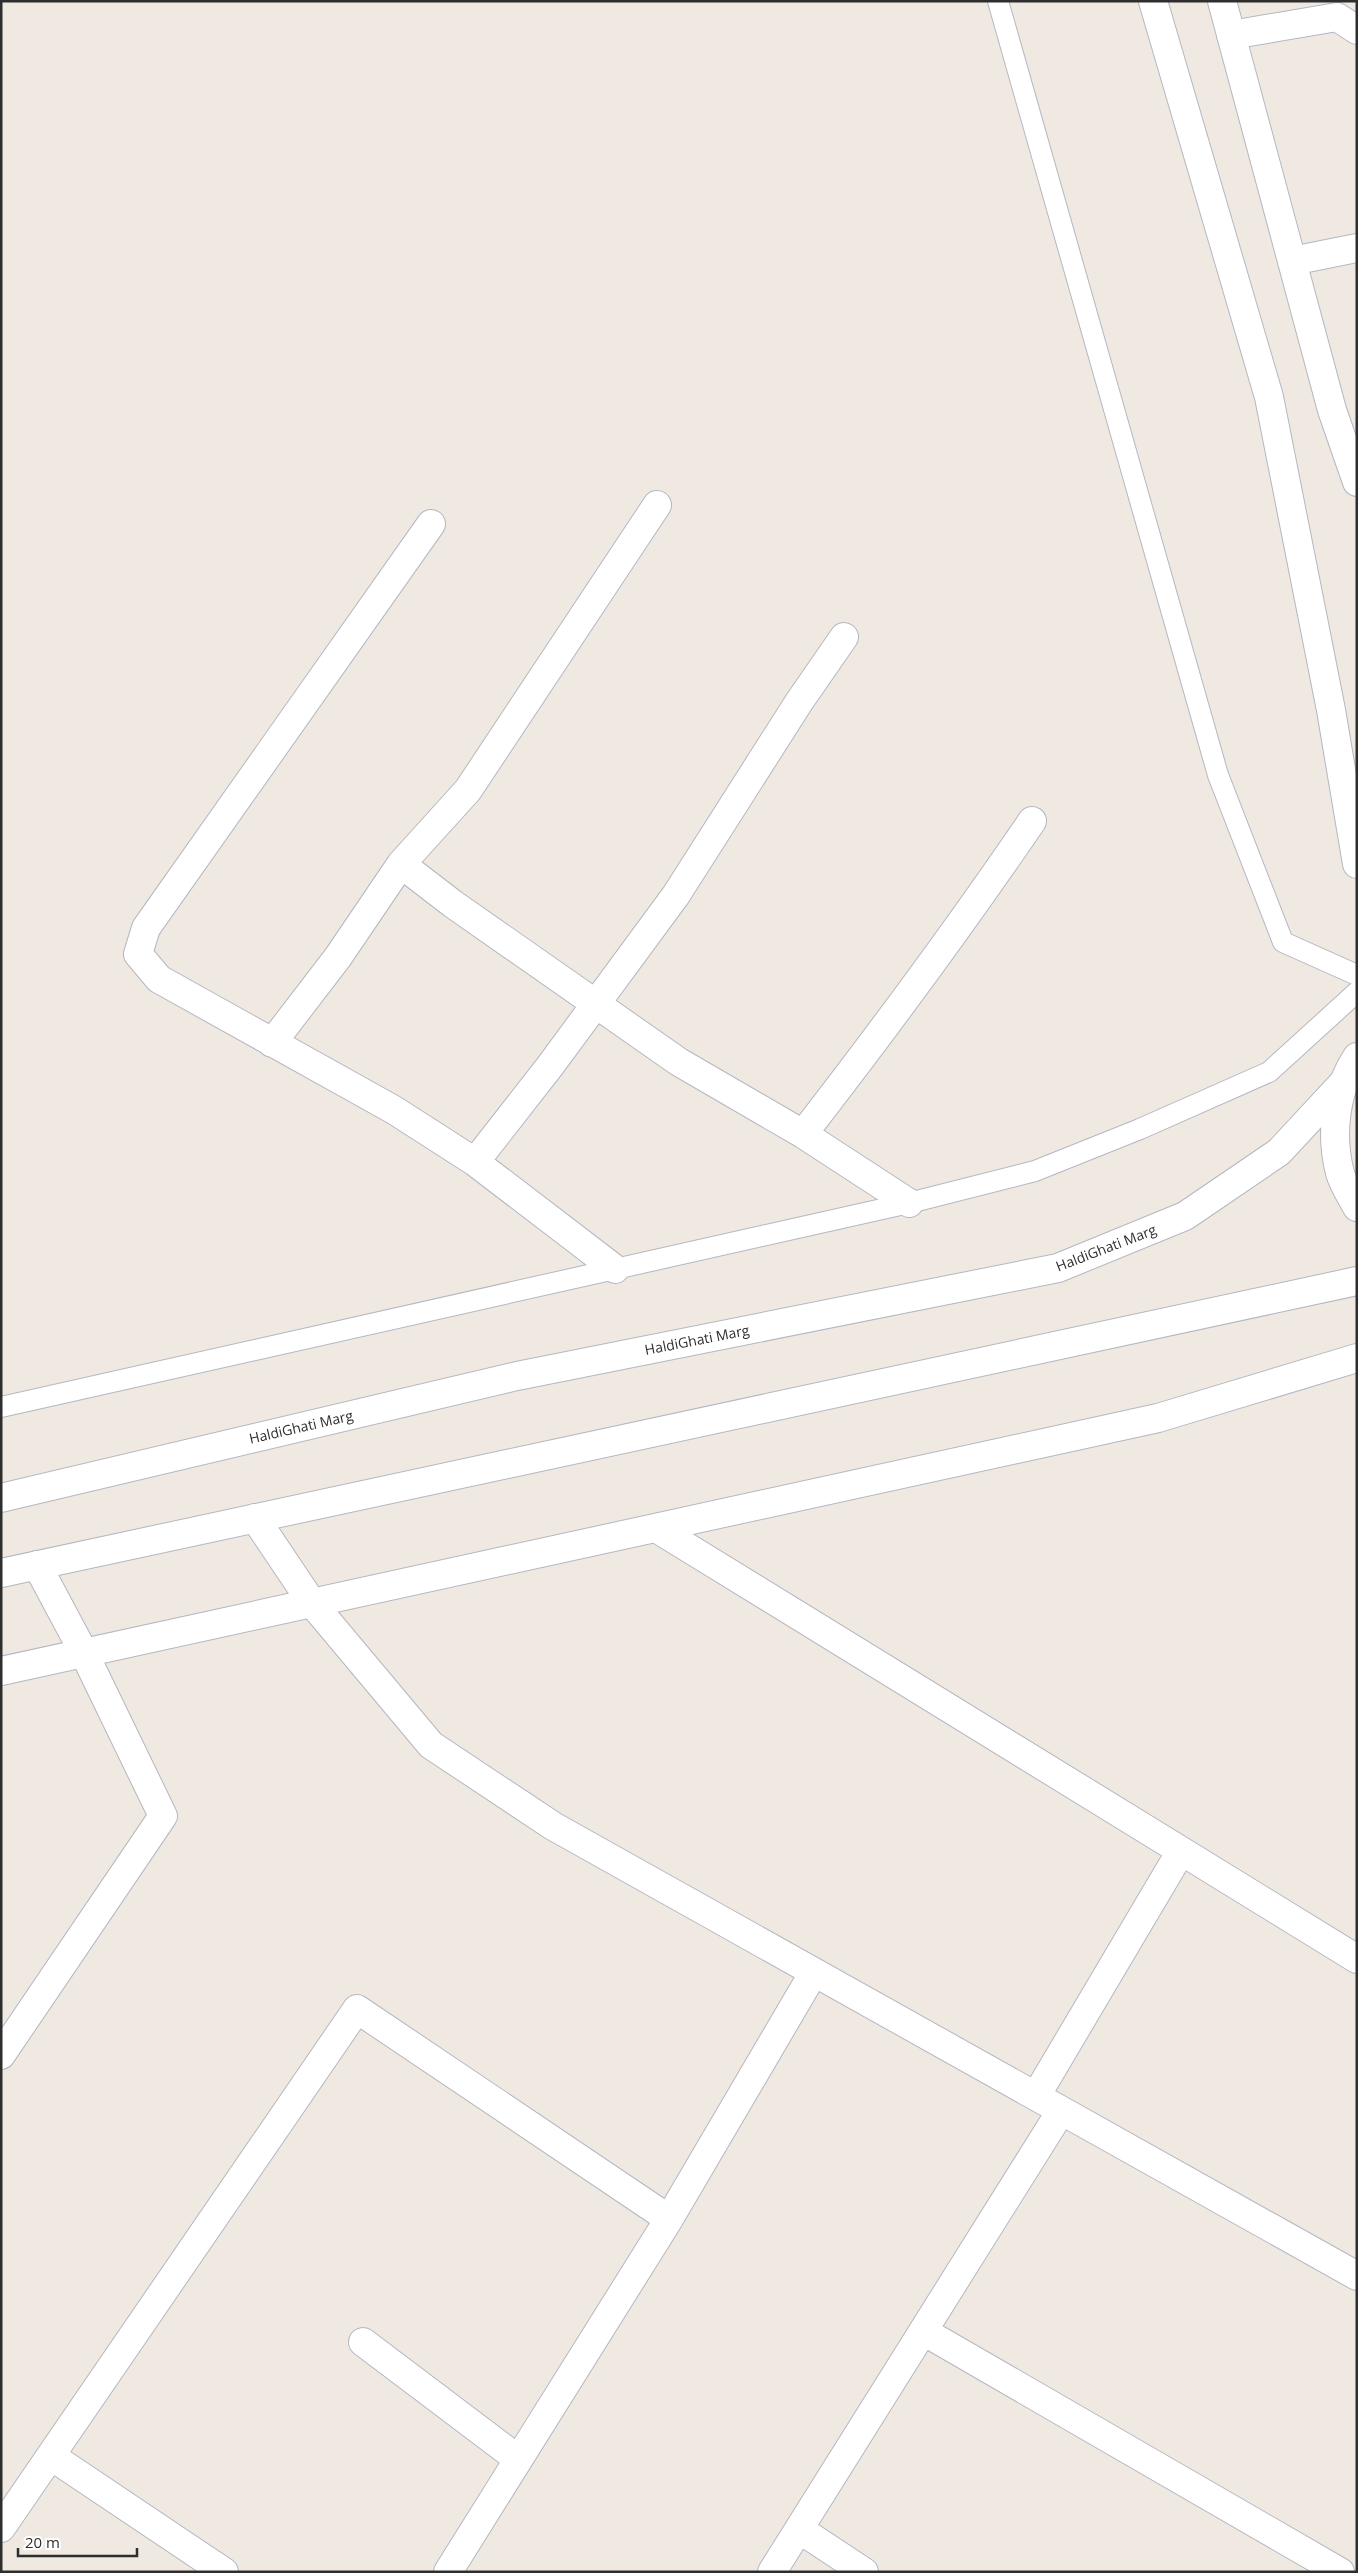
<svg xmlns="http://www.w3.org/2000/svg" width="1358" height="2573" font-family="'Open Sans',sans-serif">
	<style>
		.lines { fill: none; stroke-linecap: round; stroke-linejoin: round }
		.lane-casing { stroke: #b4b7c1; stroke-width: 22 }
		.street-casing { stroke: #b4b7c1; stroke-width: 30 }
		.secondary-casing { stroke: #b4b7c1; stroke-width: 30 }
		.lane { stroke: #fff; stroke-width: 20 }
		.street { stroke: #fff; stroke-width: 28 }
		.secondary { stroke: #fff; stroke-width: 28 }
		.labels { text-anchor: middle; stroke-width: 4; stroke-linejoin: round; paint-order: stroke }
		.street-label { font-size: 14px; fill: #2e2e2e; stroke: #fff }
	</style>
	<rect width="100%" height="100%" fill="#efe9e1"/>
	<g class="lines">
		<g class="lane-casing">
			<path id="lane" d="M998 1 1218 775 1283 942 1357 975
				M1 1407 909 1203 1035 1171 1140 1129 1269 1072 1357 992"/>
		</g>
		<g class="street-casing">
			<path id="street" d="M1231 35 1337 17 1357 30
				M1292 261 1357 248
				M431 524 146 928 138 954 159 979 394 1110 475 1162 615 1269
				M401 864 453 904 679 1062 803 1134 909 1203
				M272 1043 338 957 401 864 468 790 657 505
				M803 1134C882 1032 959 928 1032 821
				M475 1162 550 1066 676 895 799 702 844 637
				M255 1518 312 1603 431 1745 553 1826 1357 2276
				M656 1528 1357 1959
				M1 1671 1158 1418 1357 1358
				M1 2055 163 1816 84 1653 37 1565
				M1036 2096 1181 1851
				M923 2331 1340 2572
				M363 2342 518 2459
				M51 2456 224 2572
				M1 2528 357 2009 669 2219
				M799 2529 864 2572
				M448 2572 669 2219 814 1972
				M772 2572 1061 2111"/>
		</g>
		<g class="secondary-casing">
			<path id="secondary" d="M1153 1 1269 397 1331 710 1357 864
				M1222 1 1332 410 1357 482
				M1357 1057C1335 1090 1330 1135 1340 1173 1343 1184 1351 1196 1357 1207
				M1 1498 517 1376 1058 1268 1185 1216 1279 1152 1343 1083
				M1 1573 1357 1281"/>
		</g>
		<use href="#lane" class="lane"/>
		<use href="#street" class="street"/>
		<use href="#secondary" class="secondary"/>
	</g>
	<g class="labels">
		<g class="street-label">
			<text transform="translate(1106 1248) rotate(-21)" y="5">HaldiGhati Marg</text>
			<text transform="translate(697 1340) rotate(-11)" y="5">HaldiGhati Marg</text>
			<text transform="translate(301 1427) rotate(-13)" y="5">HaldiGhati Marg</text>
		</g>
	</g>
	<rect width="1358" height="2573" fill="none" stroke="#2e2e2e" stroke-width="5"/>
	<path d="M18 2548v8h119v-8" fill="none" stroke="#2e2e2e" stroke-width="2.5"/>
	<text x="25" y="2548" font-size="15" fill="#2e2e2e" stroke="#ffffff" stroke-width="4" paint-order="stroke">20 m</text>
</svg>
